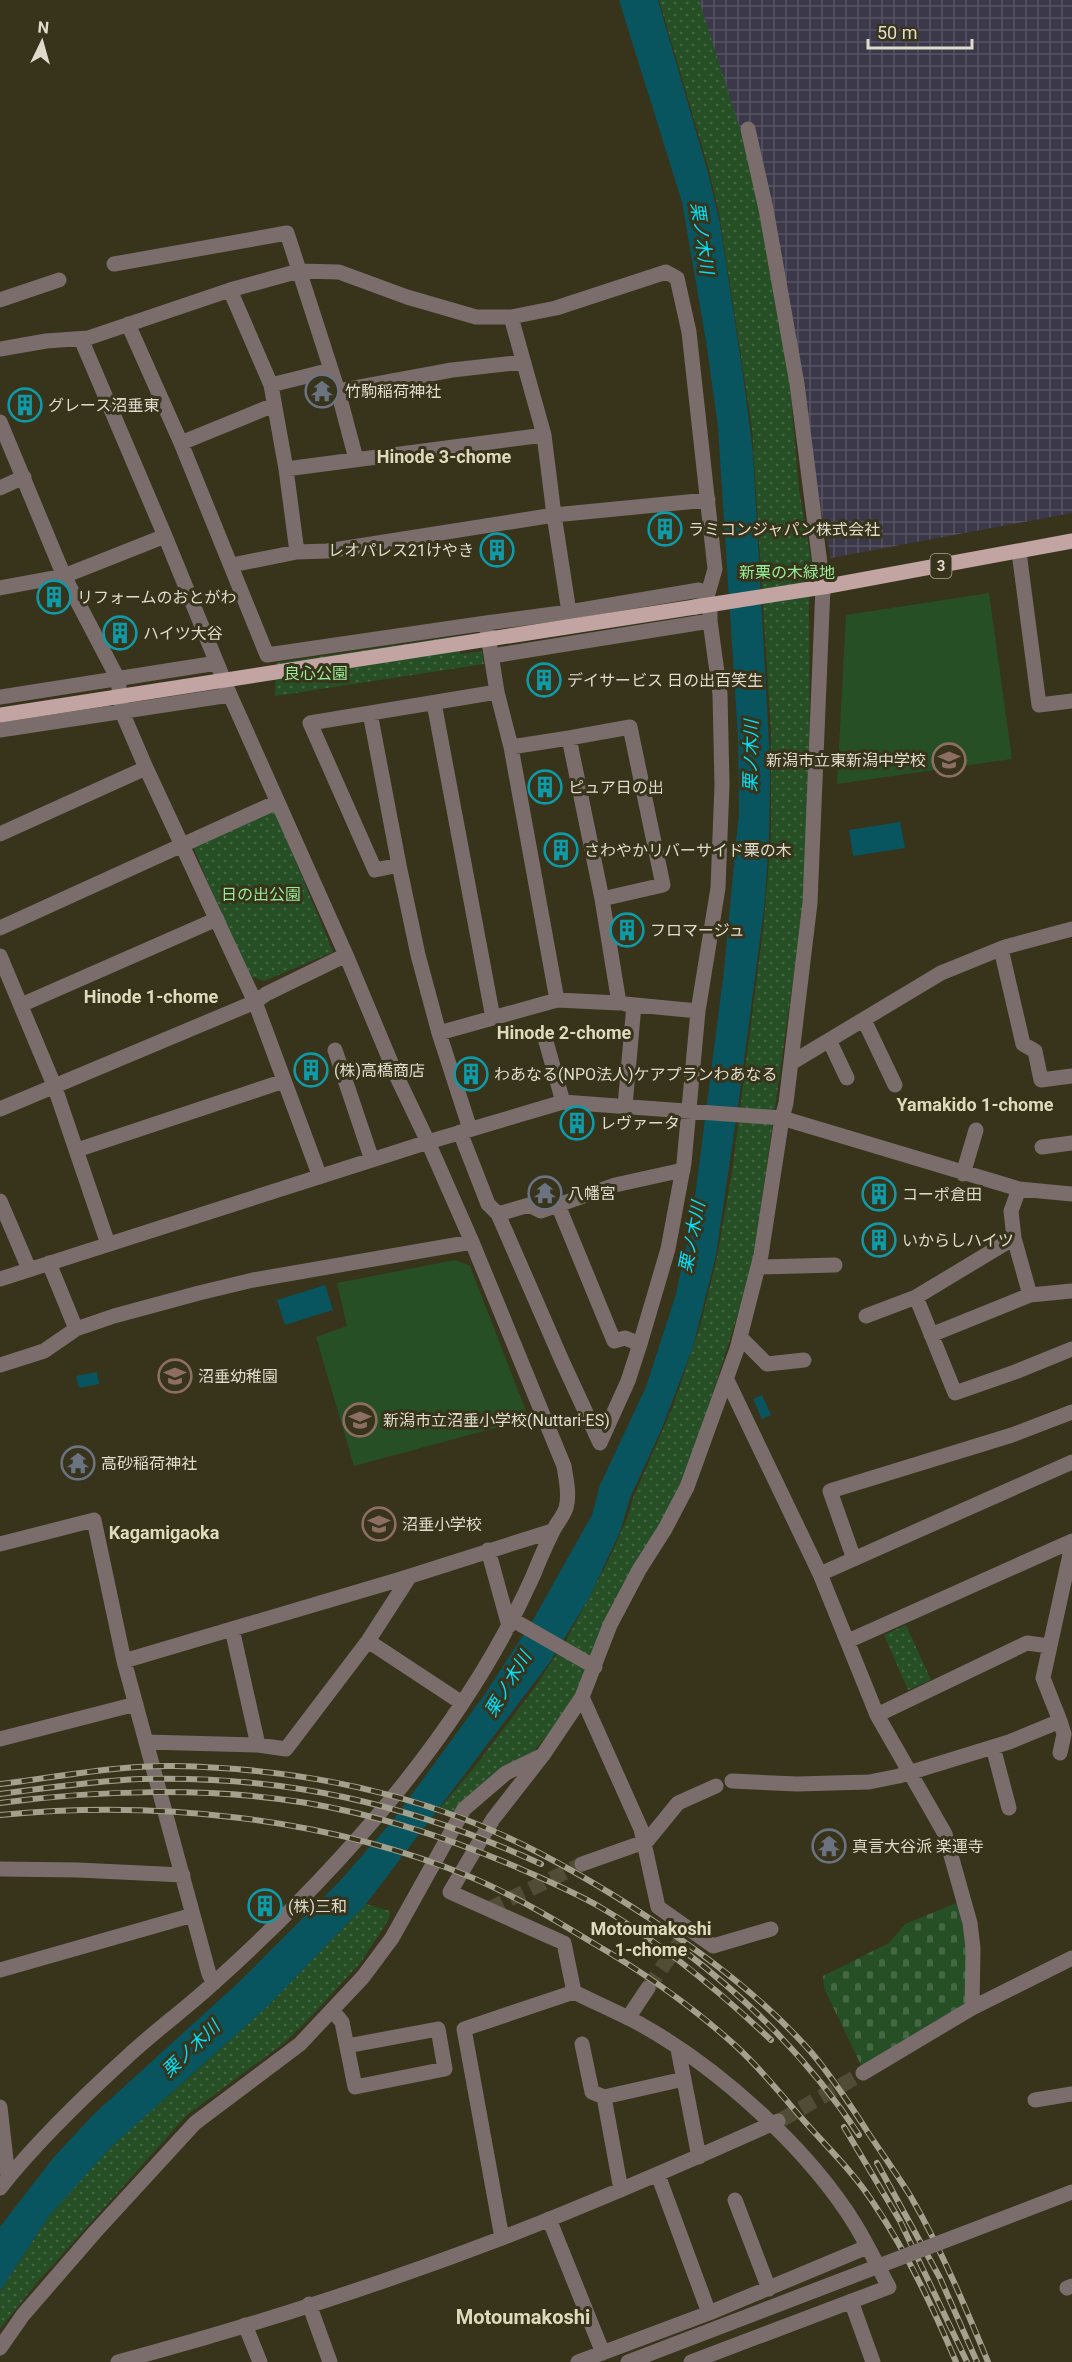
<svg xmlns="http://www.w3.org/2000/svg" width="1072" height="2362" font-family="Roboto,'Noto Sans JP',sans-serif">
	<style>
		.industrial { fill: url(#industrial-grid) }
		.green { fill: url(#green-dots) }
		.cemetery { fill: url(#cemetery-stones) }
		.pitch { fill: #264f26 }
		.water { fill: #09555f }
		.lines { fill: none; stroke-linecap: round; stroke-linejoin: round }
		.minor-tunnel { stroke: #514c36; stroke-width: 15; stroke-dasharray: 15 8; stroke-linecap: butt }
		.minor { stroke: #7b6d6c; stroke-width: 15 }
		.major { stroke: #c2a5a3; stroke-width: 15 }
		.rail-casing { stroke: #a3a08d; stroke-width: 6 }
		.rail { stroke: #38331b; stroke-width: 4; stroke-dasharray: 11; stroke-linecap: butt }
		.minor-bridge { stroke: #7b6d6c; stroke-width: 15 }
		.major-bridge { stroke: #c2a5a3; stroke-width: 15 }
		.labels { text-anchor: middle; stroke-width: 6; stroke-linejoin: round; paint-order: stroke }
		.shield { fill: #38331b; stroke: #ada998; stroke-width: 1.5 }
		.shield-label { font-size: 15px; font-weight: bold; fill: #dfdccd }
		.poi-label { font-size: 16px; fill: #dfdccd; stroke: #38331b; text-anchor: start }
		.park-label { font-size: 16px; fill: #97ed97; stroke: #38331b }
		.water-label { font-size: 18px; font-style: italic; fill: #01e1fb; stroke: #38331b }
		.neighbourhood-label { font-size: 18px; font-weight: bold; fill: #e0dabc; stroke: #38331b }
		.quarter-label { font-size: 20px; font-weight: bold; fill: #e0dabc; stroke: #38331b }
	</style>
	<defs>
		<pattern id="industrial-grid" width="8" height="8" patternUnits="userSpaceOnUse" patternTransform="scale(1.5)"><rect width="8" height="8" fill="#3b3849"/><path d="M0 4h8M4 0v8" fill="none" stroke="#575462"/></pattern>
		<pattern id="green-dots" width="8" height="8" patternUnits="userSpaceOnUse" patternTransform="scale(1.5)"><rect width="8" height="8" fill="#264f26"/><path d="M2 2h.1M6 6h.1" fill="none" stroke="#456844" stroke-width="1.8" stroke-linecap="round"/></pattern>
		<pattern id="cemetery-stones" width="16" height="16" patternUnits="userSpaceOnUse" patternTransform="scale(1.5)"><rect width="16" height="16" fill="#264f26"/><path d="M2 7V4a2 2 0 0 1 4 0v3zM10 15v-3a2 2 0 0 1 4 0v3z" fill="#456844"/></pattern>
	</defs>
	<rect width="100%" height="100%" fill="#38331b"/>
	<path class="industrial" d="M696 0H1072V513L831 558 752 178Z"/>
	<path class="green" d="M659 0H699L741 132 771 256 788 364 799 489 813 570 809 606 810 802 805 895 756 1242 746 1289 682 1489 578 1694 558 1723 532 1753 456 1815 439 1809 473 1769 530 1694 567 1639 610 1557 628 1516 633 1498 673 1406 701 1323 717 1257 732 1172 764 922 771 835V732L752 428 719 213 708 167Z
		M457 636 460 654 482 651 484 664 275 696 276 663Z
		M274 809 333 952 264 981 247 975 192 844Z
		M906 1625 931 1680 908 1690 884 1635Z
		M366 1904 390 1911 389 1919 361 1962 308 2020 284 2043 187 2115 35 2285 0 2329V2291L49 2216 80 2181 110 2148 269 2005Z"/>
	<path class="cemetery" d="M959 1902 967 1954 966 2005 862 2067 824 1988 823 1976 889 1943 905 1924Z"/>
	<path class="pitch" d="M989 593 1012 759 837 784 846 615Z
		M455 1260 470 1266 529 1419 354 1466 316 1337 347 1326 337 1283Z"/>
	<path class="water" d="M619 0H658L708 173 720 224 743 375 753 453 770 761 769 840 764 909 739 1099 716 1255 693 1347 662 1428 630 1498 620 1532 589 1598 550 1662 366 1904 269 2005 110 2148 49 2216 0 2291V2227L53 2158 94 2114 238 1983 339 1882 394 1819 485 1694 533 1620 592 1515 600 1485 646 1387 676 1294 692 1220 724 971 739 812 738 737 718 427 706 341 682 202Z
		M900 822 905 848 853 856 849 830Z
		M325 1285 333 1310 285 1325 277 1300Z
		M97 1372 99 1384 79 1388 76 1376Z
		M762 1395 771 1415 762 1419 753 1399Z"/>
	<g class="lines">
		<path class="minor-tunnel" d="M489 1909 582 1864
			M648 1988 689 1929
			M781 2120 863 2073"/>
		<path class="minor" d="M114 264 287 233 338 391 452 370 524 362
			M230 290 271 385 286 469 297 552
			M0 300 59 280
			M511 317 544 435 554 515 569 612
			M128 324 181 443 267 655 486 623
			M81 339 165 536
			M0 349 46 341 88 338 230 290 299 271 339 272 407 297 476 317H511L556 308 666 272 677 278 689 332 715 569 707 597 710 604V621L720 694 722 785 718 888 698 1011 684 1163 668 1249 640 1344 628 1381 600 1443
			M271 385 331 370
			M338 391 356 459
			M0 422 64 576 118 679 122 712 146 768 255 1002 320 1177
			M181 443 274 405
			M286 469 544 435
			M0 488 24 477
			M1019 552 1039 705 1072 701
			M232 565 297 552 327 551 554 515 708 500
			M0 588 64 576 165 536 230 695 346 955 397 1077 428 1142 472 1242
			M492 656 710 621
			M497 692 486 623 569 612 699 590 707 597
			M0 697 217 663
			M434 703 493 1018
			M370 713 399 865
			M0 730 230 695
			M511 747 569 738
			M0 834 146 768
			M0 928 277 802
			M1001 949 1023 1044 1035 1051 1041 1080 1072 1076
			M0 956 54 1085 108 1244
			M625 1004 698 1011
			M21 1005 217 919
			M864 1020 895 1085
			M439 1033 557 1000
			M545 1038 563 1102
			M829 1040 847 1078
			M335 1050 372 1160
			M791 1063 941 973 1005 947 1072 929
			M625 1106 634 1005
			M0 1109 255 1002 266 994 346 955
			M470 1129 439 1033 418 955 399 865 375 870 310 723 497 692 511 747 557 1000 619 1003 602 899 569 738 630 727 663 885 602 899
			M460 1132 488 1204 498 1214 563 1363 600 1443
			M1042 1147 1072 1143
			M77 1150 284 1081
			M963 1174 976 1130
			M1019 1189 1011 1211 1014 1238 1030 1295
			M0 1201 29 1269
			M558 1205 614 1341 625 1338 640 1344
			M498 1214 529 1205 541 1211 615 1185 683 1170
			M1014 1238 916 1297 955 1393 1015 1372 1072 1349
			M49 1263 76 1329
			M758 1267 835 1265
			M0 1279 428 1142 563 1102 782 1118 1019 1189 1072 1194
			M866 1316 916 1297
			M931 1335 1030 1295 1072 1291
			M740 1337 767 1364 804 1360
			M0 1365 44 1351 76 1329 114 1316 199 1293 253 1280 472 1242 564 1466C566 1479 570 1495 566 1508 563 1517 556 1524 552 1533 545 1547 539 1561 533 1576 464 1730 342 1867 217 1980 188 2007 156 2030 128 2056 83 2097 37 2141 0 2188
			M727 1380 820 1574 877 1715 945 1834 970 1923 973 1948 972 2008
			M0 1544 94 1520 124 1661 209 1974 214 1983
			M488 1550 509 1626
			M854 1559 830 1491 1012 1435 1072 1412
			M820 1574 1072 1462
			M513 1620 595 1667
			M232 1629 258 1745
			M368 1641 462 1703
			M848 1641 1072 1541
			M124 1661 401 1579 552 1531
			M582 1697 641 1829 658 1907 713 1946 771 1929
			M877 1715 1027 1643 1049 1646
			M0 1739 136 1704
			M146 1742 258 1745 286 1749 368 1641 410 1576
			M993 1747 1009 1808
			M1060 1753 1064 1734 1060 1721
			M732 1781 797 1784 869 1782 899 1776 1009 1742 1060 1721 1043 1678 1072 1545
			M582 1864 647 1841 678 1803 716 1786
			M0 1869 78 1870 183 1875
			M0 1970 193 1915
			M574 1992 564 1943 450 1892 493 1819 543 1755 582 1697 610 1625 639 1570 665 1529 687 1487 737 1349 761 1255 782 1118 786 1103 810 903 823 587 797 384 766 209 748 129
			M332 2010 342 2022 355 2087 445 2069 438 2029 347 2046
			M628 2018 648 1988
			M582 2044 592 2092 604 2097
			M678 2049 699 2157
			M863 2073 972 2008 1072 1958
			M1035 2100 1072 2094
			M0 2107 8 2177
			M658 2175 709 2313
			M621 2190 604 2097 684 2079
			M735 2200 769 2289
			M549 2219 603 2353
			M502 2238 464 2029 574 1992C596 2003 619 2013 640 2024 719 2068 809 2149 856 2226 868 2246 878 2267 889 2287L691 2362
			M1067 2288 1072 2286
			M851 2301 873 2362
			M309 2304 330 2362
			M245 2325 260 2362
			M0 2348 23 2315 95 2232 195 2123 300 2044 363 1977 392 1938 464 1809 506 1773 539 1757
			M118 2362C248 2327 377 2286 502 2238 595 2202 687 2162 778 2121
			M578 2362 709 2313 867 2247"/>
		<path class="major" d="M695 607 823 587 1072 541"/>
		<g class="rail-casing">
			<path id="rail" d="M0 1784C58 1777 117 1765 175 1766 273 1768 372 1784 464 1819 530 1844 593 1881 652 1920 710 1958 765 2000 811 2052 832 2077 851 2106 869 2134 883 2155 898 2176 911 2197 941 2249 965 2306 988 2362
				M0 1794C46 1788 94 1781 140 1779 285 1775 410 1804 541 1864
				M0 1803C95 1790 212 1787 307 1803 378 1815 448 1838 514 1866 543 1879 572 1891 600 1907 662 1943 719 1991 771 2040
				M0 1815C157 1800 326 1817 473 1878 515 1896 555 1920 593 1943 645 1973 693 2007 737 2047 762 2070 783 2097 805 2122 829 2149 855 2174 874 2204 908 2254 933 2307 956 2362
				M684 1951C751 2002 813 2065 859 2135
				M844 2127 900 2221 967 2362
				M877 2163 940 2278 977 2362"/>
		</g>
		<use href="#rail" class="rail"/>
		<path class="minor-bridge" d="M628 2362 1072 2192"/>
		<path class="major-bridge" d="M0 715 695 607"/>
	</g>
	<defs>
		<g id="temple-ring" transform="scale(1.725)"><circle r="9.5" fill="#38331b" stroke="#6b7280" stroke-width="1.5"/><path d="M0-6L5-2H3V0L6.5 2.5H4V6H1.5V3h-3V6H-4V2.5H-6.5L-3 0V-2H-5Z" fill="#6b7280"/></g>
		<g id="building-ring" transform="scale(1.725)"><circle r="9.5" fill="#38331b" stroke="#0f9aa8" stroke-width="1.5"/><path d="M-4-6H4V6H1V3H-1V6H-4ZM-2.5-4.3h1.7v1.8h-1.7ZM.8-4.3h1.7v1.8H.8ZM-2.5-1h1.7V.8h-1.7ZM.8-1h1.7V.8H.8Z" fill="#0f9aa8"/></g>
		<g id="school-ring" transform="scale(1.725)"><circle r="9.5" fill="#38331b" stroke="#8d6e63" stroke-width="1.5"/><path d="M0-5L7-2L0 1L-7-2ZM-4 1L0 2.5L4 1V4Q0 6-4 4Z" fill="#8d6e63"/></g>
	</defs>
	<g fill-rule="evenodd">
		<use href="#temple-ring" x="322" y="391"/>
		<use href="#building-ring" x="25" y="405"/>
		<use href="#building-ring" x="665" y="529"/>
		<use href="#building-ring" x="497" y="550"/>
		<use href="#building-ring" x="54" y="597"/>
		<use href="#building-ring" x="120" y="633"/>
		<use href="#building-ring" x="544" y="680"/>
		<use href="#school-ring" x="949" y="760"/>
		<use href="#building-ring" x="545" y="787"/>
		<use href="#building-ring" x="561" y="850"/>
		<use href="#building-ring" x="627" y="930"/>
		<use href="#building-ring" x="311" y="1070"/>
		<use href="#building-ring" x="471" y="1074"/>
		<use href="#building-ring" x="577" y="1123"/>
		<use href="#temple-ring" x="545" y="1193"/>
		<use href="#building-ring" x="879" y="1194"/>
		<use href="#building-ring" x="879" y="1240"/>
		<use href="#school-ring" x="175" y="1376"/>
		<use href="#school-ring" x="360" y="1420"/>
		<use href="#temple-ring" x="78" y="1463"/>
		<use href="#school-ring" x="379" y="1524"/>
		<use href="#temple-ring" x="829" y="1846"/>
		<use href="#building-ring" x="265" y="1906"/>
	</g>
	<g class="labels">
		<rect class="shield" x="930.5" y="554" width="21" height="24" rx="4.5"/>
		<g class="shield-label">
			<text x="941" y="571">3</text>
		</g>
		<g class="poi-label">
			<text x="345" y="397">竹駒稲荷神社</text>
			<text x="48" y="411">グレース沼垂東</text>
			<text x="688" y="535">ラミコンジャパン株式会社</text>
			<text x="474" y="556" text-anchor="end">レオパレス21けやき</text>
			<text x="77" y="603">リフォームのおとがわ</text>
			<text x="143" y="639">ハイツ大谷</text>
			<text x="567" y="686">デイサービス 日の出百笑生</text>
			<text x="926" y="766" text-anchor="end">新潟市立東新潟中学校</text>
			<text x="568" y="793">ピュア日の出</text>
			<text x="584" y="856">さわやかリバーサイド栗の木</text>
			<text x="650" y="936">フロマージュ</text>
			<text x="334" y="1076">(株)高橋商店</text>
			<text x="494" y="1080">わあなる(NPO法人)ケアプランわあなる</text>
			<text x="600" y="1129">レヴァータ</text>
			<text x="568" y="1199">八幡宮</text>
			<text x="902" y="1200">コーポ倉田</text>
			<text x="902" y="1246">いからしハイツ</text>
			<text x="198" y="1382">沼垂幼稚園</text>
			<text x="383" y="1426">新潟市立沼垂小学校(Nuttari-ES)</text>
			<text x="101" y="1469">高砂稲荷神社</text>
			<text x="402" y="1530">沼垂小学校</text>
			<text x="852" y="1852">真言大谷派 楽運寺</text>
			<text x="288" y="1912">(株)三和</text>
		</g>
		<g class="park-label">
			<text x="787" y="578">新栗の木緑地</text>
			<text x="316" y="679">良心公園</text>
			<text x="261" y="900">日の出公園</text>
		</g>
		<g class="water-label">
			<text transform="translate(702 238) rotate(82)" y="6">栗ノ木川</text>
			<text transform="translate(751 756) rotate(-89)" y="6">栗ノ木川</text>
			<text transform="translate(692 1237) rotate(-79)" y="6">栗ノ木川</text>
			<text transform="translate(508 1684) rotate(-59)" y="6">栗ノ木川</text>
			<text transform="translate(191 2049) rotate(-44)" y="6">栗ノ木川</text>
		</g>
		<g class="neighbourhood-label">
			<text x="444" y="463">Hinode 3-chome</text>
			<text x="151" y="1003">Hinode 1-chome</text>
			<text x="564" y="1039">Hinode 2-chome</text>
			<text x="975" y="1111">Yamakido 1-chome</text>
			<text x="164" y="1539">Kagamigaoka</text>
			<text x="651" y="1935">Motoumakoshi<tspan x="651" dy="21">1-chome</tspan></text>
		</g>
		<g class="quarter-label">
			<text x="523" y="2324">Motoumakoshi</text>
		</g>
	</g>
	<g transform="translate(42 42) rotate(5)" stroke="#38331b" stroke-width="4.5" paint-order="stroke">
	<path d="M0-4.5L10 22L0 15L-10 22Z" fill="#dfdccd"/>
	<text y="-9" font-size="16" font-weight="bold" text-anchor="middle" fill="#dfdccd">N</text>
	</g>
	<path d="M868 39v9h104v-9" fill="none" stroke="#dfdccd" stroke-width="3"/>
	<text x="877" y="39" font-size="18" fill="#dfdccd" stroke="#38331b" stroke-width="4.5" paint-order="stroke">50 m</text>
</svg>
